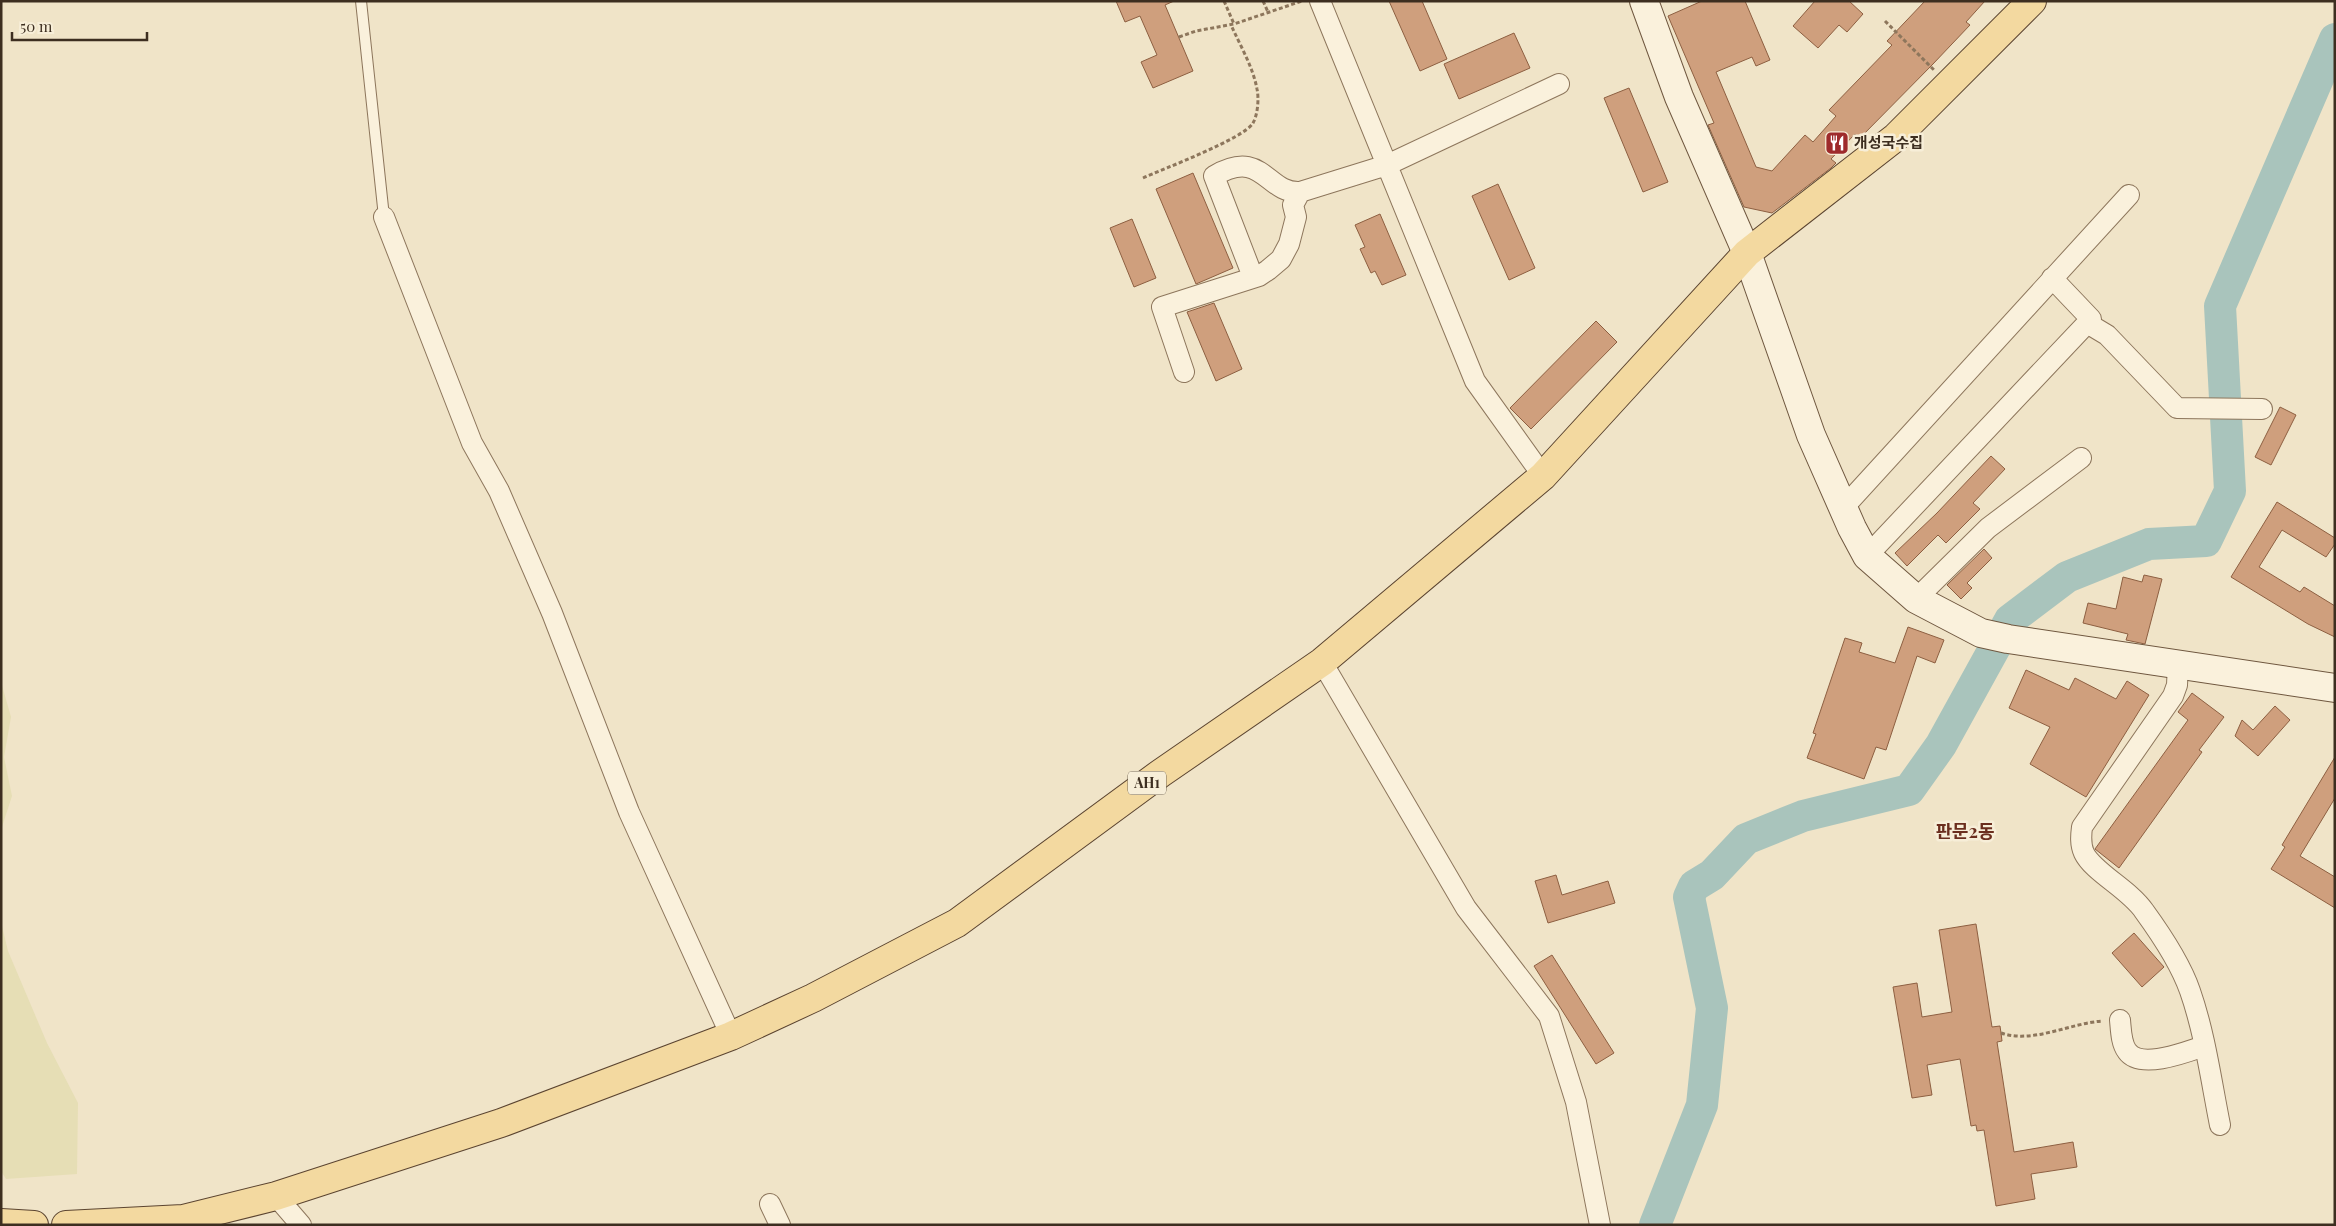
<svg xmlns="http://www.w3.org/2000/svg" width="2336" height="1226" font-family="'Playfair Display','Noto Sans KR',serif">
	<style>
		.farmland { fill: #e6deb5 }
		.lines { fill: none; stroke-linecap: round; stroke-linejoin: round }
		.river { stroke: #a9c4bc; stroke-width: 32 }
		.building { fill: #cf9f7d; stroke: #8d5f41 }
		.lane-casing { stroke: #8d765c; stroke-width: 12 }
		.street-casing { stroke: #8d765c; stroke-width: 22 }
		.secondary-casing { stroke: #6f573f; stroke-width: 30 }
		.primary-casing { stroke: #5b4430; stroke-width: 30 }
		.path { stroke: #8d765c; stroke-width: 3; stroke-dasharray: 4 2.5; stroke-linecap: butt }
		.lane { stroke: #faf1dc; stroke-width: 10 }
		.street { stroke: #faf1dc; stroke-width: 20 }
		.secondary { stroke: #faf1dc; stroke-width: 28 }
		.primary { stroke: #f3d9a0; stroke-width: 28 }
		.labels { text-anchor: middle; stroke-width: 5; stroke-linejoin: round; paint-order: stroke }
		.shield { fill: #f7eed8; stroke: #756857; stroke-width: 1 }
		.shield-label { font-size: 14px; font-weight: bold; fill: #3d2e20 }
		.poi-label { font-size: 15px; font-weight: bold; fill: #3d2e20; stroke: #f7eed8; text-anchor: start }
		.quarter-label { font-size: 18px; font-weight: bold; fill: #6b2e1e; stroke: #f7eed8 }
	</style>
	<rect width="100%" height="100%" fill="#f0e4c8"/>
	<path class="farmland" d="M1 682 11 717 4 757 12 796 1 830Z
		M1 922 8 951 47 1043 78 1103 77 1174 6 1179 1 1171Z"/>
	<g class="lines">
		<path class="river" d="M1655 1225 1702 1105 1712 1008 1689 897 1694 886 1712 875 1746 839 1803 816 1909 790 1941 745 2010 620 2067 577 2149 544 2206 541 2230 491 2220 306 2335 39"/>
	</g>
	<path class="building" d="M1116 1H1174L1165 5 1193 71 1153 88 1141 62 1157 55 1140 16 1125 22Z
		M1389 1H1422L1447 59 1420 71Z
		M1702 1H1745L1770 60 1756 66 1752 57 1716 72 1756 167 1772 171 1805 135 1813 142 1836 116 1829 110 1892 45 1887 41 1925 1H1985L1966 22 1970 25 1933 64 1859 139 1855 134 1831 159 1836 163 1831 168 1772 213 1744 207 1708 125 1714 123 1668 16Z
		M1815 1H1849L1863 14 1847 32 1839 25 1818 48 1793 26Z
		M1514 33 1530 68 1459 99 1444 64Z
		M1629 88 1668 182 1643 192 1604 98Z
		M1193 173 1233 268 1196 284 1156 189Z
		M1498 184 1535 268 1509 280 1472 196Z
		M1380 214 1406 275 1382 285 1375 271 1371 273 1360 249 1365 247 1355 225Z
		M1132 219 1156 278 1134 287 1110 228Z
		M1214 303 1242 369 1216 381 1187 312Z
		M1596 321 1617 342 1531 429 1510 408Z
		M2280 407 2296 415 2271 465 2255 457Z
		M1991 456 2005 469 1973 503 1980 509 1946 543 1938 535 1907 566 1895 553 1937 513Z
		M2277 502 2335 538V544L2326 557 2282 530 2259 567 2300 592 2304 587 2335 606V637L2308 624 2231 577Z
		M1984 549 1992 558 1967 583 1972 588 1961 599 1947 585Z
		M2144 575 2162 579 2145 644 2126 640 2128 634 2083 623 2088 603 2116 609 2123 577 2142 582Z
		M1908 627 1944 640 1935 663 1917 656 1886 750 1876 747 1864 779 1807 758 1816 734 1813 733 1845 638 1862 643 1859 652 1895 663Z
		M2026 670 2069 690 2075 678 2116 699 2127 681 2149 695 2086 797 2030 764 2050 727 2009 708Z
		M2192 693 2224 717 2199 750 2202 752 2119 868 2095 849 2188 720 2178 712Z
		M2275 706 2290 720 2258 756 2235 736 2242 720 2253 730Z
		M2335 757V798L2300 856 2335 877V908L2271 869 2285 847 2282 845Z
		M1556 875 1562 895 1608 881 1615 903 1548 923 1535 881Z
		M1976 924 1992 1027 2000 1026 2001 1033 2002 1041 1997 1042 2014 1152 2073 1142 2077 1167 2031 1174 2035 1199 1996 1206 1984 1130 1977 1131 1976 1125 1971 1126 1960 1059 1927 1065 1932 1095 1912 1098 1893 987 1917 983 1922 1017 1952 1012 1939 930Z
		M2134 933 2164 967 2142 987 2112 953Z
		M1552 955 1614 1053 1596 1064 1534 966Z"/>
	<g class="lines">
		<g class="lane-casing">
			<path id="lane" d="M361 1 384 217"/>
		</g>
		<g class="street-casing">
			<path id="street" d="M1320 1 1475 381 1543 476
				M1300 192 1387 165 1559 84
				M384 217 472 443 499 491 552 613 629 812 731 1036
				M2087 323 2107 335 2177 408 2262 409
				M1184 372 1162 307 1259 276 1268 270 1281 259 1289 244 1296 217 1293 205 1300 192C1266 194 1263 147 1214 176L1253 277
				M1844 507 2129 195
				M1867 556 2091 319 2052 278
				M1916 599 1988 528 2081 458
				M1322 662 1466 908 1549 1016 1576 1102 1600 1225
				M2178 664 2177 685 2173 696 2082 827C2081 835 2080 844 2084 853 2093 872 2129 889 2144 911 2160 933 2181 965 2190 991 2205 1034 2211 1080 2220 1125
				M2120 1020C2121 1030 2121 1043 2127 1051 2140 1070 2187 1052 2204 1046
				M276 1196 301 1225
				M770 1204 780 1225"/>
		</g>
		<g class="secondary-casing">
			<path id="secondary" d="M1644 1 1679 97 1747 253 1811 435 1852 528 1867 556 1916 599 1981 633 2008 639 2335 688"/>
		</g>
		<g class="primary-casing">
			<path id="primary" d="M1 1223 34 1225
				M66 1225 183 1219 276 1196 501 1123 731 1036 813 998 957 923 1161 773 1322 662 1543 476 1747 253 1896 137 2032 1"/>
		</g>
		<path class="path" d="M1224 1 1234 24
			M1263 1 1268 12
			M1885 21 1934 70
			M1179 37 1196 31 1234 24 1302 1
			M1143 178C1163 169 1245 138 1253 123 1258 114 1259 98 1257 89 1253 67 1240 45 1231 25
			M2001 1033C2033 1044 2070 1023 2103 1021"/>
		<use href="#lane" class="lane"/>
		<use href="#street" class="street"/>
		<use href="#secondary" class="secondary"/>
		<use href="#primary" class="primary"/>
	</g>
	<defs>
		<g id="restaurant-square" transform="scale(1.25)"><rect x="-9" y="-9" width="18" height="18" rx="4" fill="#9e2a2b" stroke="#f7eed8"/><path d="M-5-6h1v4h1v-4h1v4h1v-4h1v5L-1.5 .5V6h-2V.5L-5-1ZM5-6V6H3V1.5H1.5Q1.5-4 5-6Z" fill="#fff"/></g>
	</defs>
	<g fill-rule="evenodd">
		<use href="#restaurant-square" x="1837" y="143"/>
	</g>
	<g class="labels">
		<rect class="shield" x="1128" y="771.5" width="38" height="23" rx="4"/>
		<g class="shield-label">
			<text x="1147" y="788">AH1</text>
		</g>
		<g class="poi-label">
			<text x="1854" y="148">개성국수집</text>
		</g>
		<g class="quarter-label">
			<text x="1965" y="838">판문2동</text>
		</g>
	</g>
	<rect width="2336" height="1226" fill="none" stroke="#3d2e20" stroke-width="5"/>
	<path d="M12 32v8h135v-8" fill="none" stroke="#3d2e20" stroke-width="2.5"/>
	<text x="20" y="32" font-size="15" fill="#3d2e20" stroke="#f7eed8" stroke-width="4" paint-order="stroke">50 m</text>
</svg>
